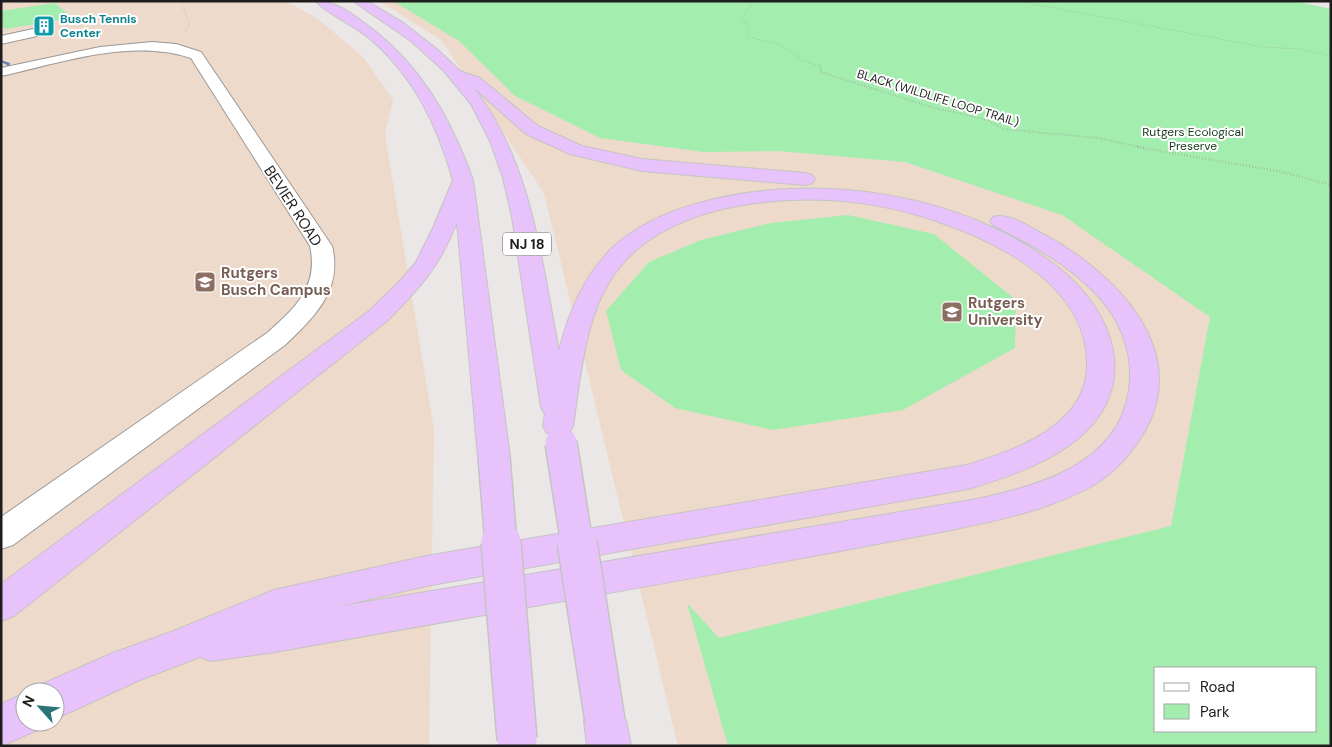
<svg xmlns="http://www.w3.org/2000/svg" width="1332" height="747" font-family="'DM Sans',sans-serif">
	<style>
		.education { fill: #eedacb; fill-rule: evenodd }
		.green { fill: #a3eeae; fill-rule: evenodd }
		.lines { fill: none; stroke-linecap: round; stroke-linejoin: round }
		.stream { fill: #6386ba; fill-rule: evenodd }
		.minor-casing { stroke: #9b9896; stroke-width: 2 }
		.highway-casing { stroke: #c4c4c4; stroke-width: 2 }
		.path-far2 { stroke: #a19d9d; stroke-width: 1; stroke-dasharray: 0.5 2; stroke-linecap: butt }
		.path-far1 { stroke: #a19d9d; stroke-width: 2; stroke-dasharray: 0.5 2; stroke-linecap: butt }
		.path { stroke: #a19d9d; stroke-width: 2.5; stroke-dasharray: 0.5 2.5; stroke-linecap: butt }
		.minor { fill: #fff; fill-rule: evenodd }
		.highway { fill: #e8c3fb; fill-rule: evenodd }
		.highway-bridge-far1-casing { stroke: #c4c4c4; stroke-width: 34; stroke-linecap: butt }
		.highway-bridge-casing { stroke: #c4c4c4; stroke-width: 42; stroke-linecap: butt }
		.highway-bridge-far1 { stroke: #e8c3fb; stroke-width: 31 }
		.highway-bridge { stroke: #e8c3fb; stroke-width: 39 }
		.labels { text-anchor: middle; stroke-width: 4; stroke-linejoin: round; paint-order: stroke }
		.far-culture-label { font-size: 12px; font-weight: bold; fill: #0d838f; stroke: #fff; text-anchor: start }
		.far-street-label { font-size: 12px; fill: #1e1c1c; stroke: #fff }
		.far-park-label { font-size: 12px; fill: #14351b; stroke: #fff }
		.shield { fill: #fff; stroke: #626060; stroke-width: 1 }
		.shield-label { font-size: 14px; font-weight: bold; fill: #1e1c1c }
		.street-label { font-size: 15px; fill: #1e1c1c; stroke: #fff }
		.education-label { font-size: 15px; font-weight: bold; fill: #785e54; stroke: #fff; text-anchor: start }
	</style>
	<rect width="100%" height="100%" fill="#ebe7e6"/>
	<path class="education" d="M1 1H285L317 18 364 58 393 100 385 134 434 430 429 746H1ZM25 692H55V722H25Z
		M379 1H1294L1331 9V746H678L544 193 441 40ZM1156 668H1316V731H1156Z"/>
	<path class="green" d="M393 1H1294L1331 9V746H728L687 603 719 638 1171 526 1210 317 1062 215 905 162 778 151 704 152 600 138 515 96 459 41ZM1156 668H1316V731H1156Z
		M55 3 73 18 5 29 1 25V11Z
		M848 215 934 234 1016 300 1015 348 903 410 773 430 675 408 621 370 606 311 649 262 701 240 771 223Z"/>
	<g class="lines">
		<path class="stream" d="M1 60 10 63 9 68H7V65L1 62Z"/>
		<g class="minor-casing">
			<path id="minor" d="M42 27 46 28 48 31 46 34 1 44V36Z
				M152 42 176 44 201 52 332 246C343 289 315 317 285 345L13 545 1 549V517L267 333C295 308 319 287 310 246L191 58C130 38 61 63 1 76V68L100 47Z"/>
		</g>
		<g class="highway-casing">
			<path id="highway" d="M316 1C334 1 348 11 363 22 419 62 450 116 473 180L510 457 505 465 494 468 483 465 478 457 457 222C441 265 419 289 387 321L14 616 1 621V584L369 311 401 280 416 262 433 228 453 180C437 125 414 76 369 38 354 25 327 14 316 1Z
				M353 1H367L402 22 438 50 460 71 480 78 538 126 582 146 642 159 805 173 812 175 815 179 812 183 805 185 642 171 570 154 526 134 474 88C532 163 541 260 559 351 568 314 584 276 611 249 635 226 667 212 699 203 814 171 964 192 1059 268 1113 311 1141 384 1080 437 1048 464 1007 477 968 489L426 586 336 607 977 499C1044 485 1128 460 1130 377 1131 347 1118 317 1097 295 1068 264 1030 244 993 225L990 221 993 217C1009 212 1029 227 1043 234 1113 271 1194 350 1143 434 1130 456 1114 473 1092 486 1047 511 995 521 946 531 904 539 861 547 819 555 636 589 452 620 269 653L211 661 200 657 140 680 55 719V692H37L40 685 113 653 171 632 274 590 426 556 967 465C1002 454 1040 442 1066 415 1081 400 1087 383 1087 363 1087 286 999 242 936 221 870 198 796 193 727 208 687 217 645 235 619 268 585 311 581 373 573 426L569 433 558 436 547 433 543 426 545 414 541 407 512 217 503 178 490 141 471 104 444 71 411 41Z
				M25 693V722H43L40 729 1 746V704Z
				M605 700 620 706 626 721 631 746H587L584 721 590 706Z"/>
		</g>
		<path class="path-far2" d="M181 1 189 23 187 30 182 33
			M741 1 752 5 742 17 749 29 746 36 781 45 803 61 820 66
			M1017 1 1263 47 1299 49 1331 56"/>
		<path class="path-far1" d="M820 65 821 72 931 107 988 120 1003 129 1098 138 1145 148"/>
		<path class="path" d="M1137 147 1283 172 1331 185"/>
		<use href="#minor" class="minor"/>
		<use href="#highway" class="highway"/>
		<g class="highway-bridge-far1-casing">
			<path id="highway-bridge-far1" d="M561 443 577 544
				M494 457 501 544"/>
		</g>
		<g class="highway-bridge-casing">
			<path id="highway-bridge" d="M501 542 517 739
				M577 542 605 721"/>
		</g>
		<use href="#highway-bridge-far1" class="highway-bridge-far1"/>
		<use href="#highway-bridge" class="highway-bridge"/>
	</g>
	<defs>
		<g id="building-square" transform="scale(1.125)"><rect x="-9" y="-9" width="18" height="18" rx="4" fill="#0f9aa8" stroke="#fff"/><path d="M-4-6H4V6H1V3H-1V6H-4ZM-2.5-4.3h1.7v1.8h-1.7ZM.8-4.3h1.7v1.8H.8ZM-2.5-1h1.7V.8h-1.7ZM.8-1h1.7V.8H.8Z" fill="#fff"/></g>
		<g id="university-square" transform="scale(1.125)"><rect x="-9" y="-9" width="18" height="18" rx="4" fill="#8d6e63" stroke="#fff"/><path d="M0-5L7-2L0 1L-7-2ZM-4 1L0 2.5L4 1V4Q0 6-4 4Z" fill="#fff"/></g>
	</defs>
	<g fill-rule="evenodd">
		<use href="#building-square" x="44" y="26"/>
		<use href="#university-square" x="205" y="282"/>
		<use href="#university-square" x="952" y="312"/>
	</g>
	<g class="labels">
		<g class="far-culture-label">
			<text x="60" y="23">Busch Tennis<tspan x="60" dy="14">Center</tspan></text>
		</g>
		<g class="far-street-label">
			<text transform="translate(938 98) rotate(17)" y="4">BLACK (WILDLIFE LOOP TRAIL)</text>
		</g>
		<g class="far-park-label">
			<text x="1193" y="136">Rutgers Ecological<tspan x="1193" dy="14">Preserve</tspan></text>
		</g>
		<rect class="shield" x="503" y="232.5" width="48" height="23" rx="4"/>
		<g class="shield-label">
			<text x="527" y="249">NJ 18</text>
		</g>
		<g class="street-label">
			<text transform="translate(293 206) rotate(57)" y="5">BEVIER ROAD</text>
		</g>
		<g class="education-label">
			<text x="221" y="278">Rutgers<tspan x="221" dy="17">Busch Campus</tspan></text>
			<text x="968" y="308">Rutgers<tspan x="968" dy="17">University</tspan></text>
		</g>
	</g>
	<rect width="1332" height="747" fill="none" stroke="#1e1c1c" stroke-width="5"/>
	<rect x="1154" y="667" width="162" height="65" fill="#ffffff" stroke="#a5a4a4"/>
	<rect x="1164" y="683" width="25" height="8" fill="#ffffff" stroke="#a5a4a4"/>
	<text x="1200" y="692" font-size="15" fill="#1e1c1c">Road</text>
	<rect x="1164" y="704" width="25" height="15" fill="#a3eeae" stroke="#a5a4a4"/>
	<text x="1200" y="717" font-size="15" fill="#1e1c1c">Park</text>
	<g transform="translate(40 707) rotate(297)"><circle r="24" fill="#ffffff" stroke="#a5a4a4"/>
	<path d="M0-4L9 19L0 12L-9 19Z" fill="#297475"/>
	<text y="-8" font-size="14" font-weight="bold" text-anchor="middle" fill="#1e1c1c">N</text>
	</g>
</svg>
